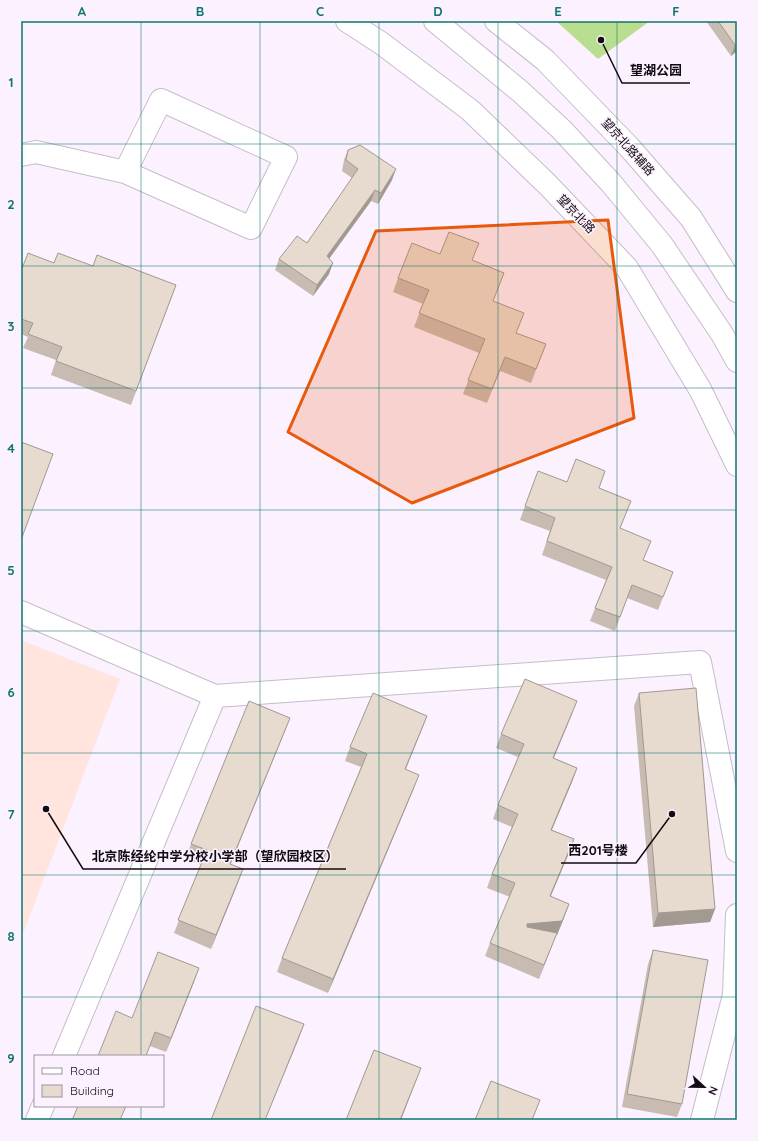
<svg xmlns="http://www.w3.org/2000/svg" width="758" height="1141" font-family="Quicksand,'Noto Sans SC',sans-serif">
	<style>
		.education { fill: #ffe5de }
		.green { fill: #bade8f }
		.lines { fill: none; stroke-linecap: round; stroke-linejoin: round }
		.minor-casing { stroke: #c7bcc9; stroke-width: 24 }
		.major-casing { stroke: #c7bcc9; stroke-width: 24 }
		.minor { stroke: #fff; stroke-width: 22 }
		.major { stroke: #fff; stroke-width: 22 }
		.wall { fill: #c7bbb2 }
		.shaded-wall { fill: #a29991 }
		.building { fill: #e7dacf; stroke: #a29991 }
		.marked { fill: #e8590c; fill-opacity: 0.2; stroke: #e8590c; stroke-width: 3; stroke-linejoin: round }
		.grid { fill: none; stroke: #0f766e; stroke-width: 1; stroke-opacity: 0.55 }
		.labels { text-anchor: middle; stroke-width: 3; stroke-linejoin: round; paint-order: stroke }
		.street-label { font-size: 12px; fill: #100c11; stroke: #fcf1ff }
		.leader { fill: none; stroke: #100c11; stroke-width: 1.5 }
		.callout-dot { fill: #100c11; stroke: #fcf1ff; stroke-width: 1.5 }
		.callout-label { font-size: 13px; text-anchor: middle; font-weight: bold; fill: #100c11; stroke: #fcf1ff; stroke-width: 3; stroke-linejoin: round; paint-order: stroke }
		.neatline { fill: none; stroke: #0f766e; stroke-width: 1.5 }
		.grid-label { font-size: 13px; text-anchor: middle; font-weight: bold; fill: #0f766e }
	</style>
	<rect width="100%" height="100%" fill="#fcf1ff"/>
	<path class="education" d="M21 640 120 679 21 939Z"/>
	<path class="green" d="M556 21H650L598 59Z"/>
	<g class="lines">
		<g class="minor-casing">
			<path id="minor" d="M496 21 545 60 629 147 691 218 737 291
				M21 155 36 152 125 172 251 228 286 157 161 100 125 172
				M21 612 215 696 700 662 737 851
				M64 1056 215 696
				M37 1120 43 1106
				M702 1120 734 995 737 915"/>
		</g>
		<g class="major-casing">
			<path id="major" d="M347 21 381 43 470 110 547 184 627 268 701 391 737 465
				M435 21 521 92 562 130 611 183 662 245 722 334 737 361"/>
		</g>
		<use href="#minor" class="minor"/>
		<use href="#major" class="major"/>
	</g>
	<path class="wall" d="M706 21H737V51L731 56Z
		M348 150 392 180 378 204 371 201 329 259V274L313 296 275 270 279 259 307 243 352 178 342 171 344 160Z
		M440 254 472 260 493 301 516 333 546 344 531 383 500 371 487 403 463 394 479 353 414 327 423 304 393 292 398 278Z
		M54 263 93 266 176 285 131 405 51 375 56 360 23 348 28 337 21 334V271Z
		M567 482 599 488 631 501 620 528 643 560 673 572 658 610 627 598 615 631 590 621 606 580 542 555 550 531 520 520 525 506Z
		M639 693 715 909 710 922 653 927 634 706Z
		M572 714 554 758 577 768 572 782 552 830 574 839 569 853 550 897 564 918 557 935H556L539 979 485 956 490 943 510 897 487 888 492 874 512 827 493 819 498 805 518 757 496 748 501 734Z
		M427 716 422 729 406 769 414 788 328 993 277 972 282 958 361 767 345 761 350 747Z
		M290 718 285 731 230 864 243 869 211 949 174 933 201 864 186 858 191 844Z
		M653 950 682 1104 677 1117 622 1107 648 964Z
		M194 982 166 1052 150 1046 132 1018Z"/>
	<path class="shaded-wall" d="M737 43V51L731 56 735 45Z
		M396 169 392 180 378 204 381 193Z
		M375 190 371 201 323 267 327 256Z
		M333 263 329 274 313 296 317 285Z
		M577 701 572 714 548 771 553 758Z
		M427 716 422 729 400 782 405 769Z
		M290 718 285 731 225 878 230 864Z
		M577 768 572 782 546 843 551 830Z
		M419 775 414 788 328 993 333 979Z
		M574 839 569 853 545 910 550 896Z
		M243 869 238 883 211 949 216 935Z
		M569 904 564 918 557 935H556L539 979 544 965 522 938 527 924Z
		M715 909 710 922 653 927 658 913Z
		M199 968 194 982 166 1052 171 1038Z
		M304 1024 299 1038 265 1120Z
		M421 1068 401 1120H400Z"/>
	<path class="building" d="M718 21H737V43L735 45Z
		M360 145 396 169 381 193 375 190 327 256 333 263 317 285 279 259 297 236 307 243 358 169 346 160 348 150Z
		M449 232 479 243 472 260 504 273 493 301 524 313 516 333 546 344 536 369 505 357 492 389 468 380 485 339 419 313 429 290 398 278 412 243 440 254Z
		M28 253 54 263 58 253 93 266 97 255 176 285 136 391 56 361 62 347 28 334 33 323 21 319V271Z
		M21 442 53 454 21 540Z
		M576 459 605 471 599 488 631 501 620 528 651 541 643 560 673 572 663 597 632 585 620 617 595 608 612 567 547 541 555 518 525 506 538 471 567 482Z
		M525 679 577 701 553 758 577 768 551 830 574 839 550 896 569 904 562 921 527 924V927L557 933 544 965 490 943 515 883 492 874 518 814 498 805 524 744 501 734Z
		M696 688 715 909 658 913 639 693Z
		M373 693 427 716 405 769 419 775 333 979 282 958 367 754 350 747Z
		M249 701 290 718 230 864 243 869 216 935 178 920 207 850 191 844Z
		M653 950 708 960 682 1104 627 1094Z
		M158 952 199 968 171 1038 155 1032 146 1056H98L116 1011 132 1018Z
		M256 1006 304 1024 265 1120H211Z
		M374 1050 421 1068 400 1120H346Z
		M491 1081 540 1100 532 1120H475Z
		M78 1106H126L120 1120H72Z"/>
	<path class="marked" d="M608 220 634 418 412 503 288 432 376 231Z"/>
	<path class="grid" d="M141 21V1056M260 21V1120M379 21V1120M498 21V1120M617 21V1120M21 144H737M21 266H737M21 388H737M21 510H737M21 631H737M21 753H737M21 875H737M21 997H737M141 1106V1120"/>
	<g class="labels">
		<g class="street-label">
			<text transform="translate(628 147) rotate(48)" y="4">望京北路辅路</text>
			<text transform="translate(576 214) rotate(46)" y="4">望京北路</text>
		</g>
	</g>
	<path class="leader" d="M601 40L622 83H690M672 814L636 863H561M46 809L83 869H346"/>
	<g class="callout-dot">
		<circle cx="601" cy="40" r="4"/>
		<circle cx="672" cy="814" r="4"/>
		<circle cx="46" cy="809" r="4"/>
	</g>
	<g class="callout-label">
		<text x="656" y="75">望湖公园</text>
		<text x="598" y="855">西201号楼</text>
		<text x="215" y="861">北京陈经纶中学分校小学部（望欣园校区）</text>
	</g>
	<rect width="758" height="1141" fill="none" stroke="#fcf1ff" stroke-width="44"/>
	<rect x="34" y="1055" width="130" height="52" fill="#fcf1ff" stroke="#9e95a0"/>
	<rect x="42" y="1068" width="20" height="6" fill="#ffffff" stroke="#9e95a0"/>
	<text x="70" y="1075" font-size="12" fill="#100c11">Road</text>
	<rect x="42" y="1085" width="20" height="12" fill="#e7dacf" stroke="#9e95a0"/>
	<text x="70" y="1095" font-size="12" fill="#100c11">Building</text>
	<g transform="translate(704 1087) rotate(112)" stroke="#fcf1ff" stroke-width="3" paint-order="stroke">
	<path d="M0-3L7 15L0 10L-7 15Z" fill="#100c11"/>
	<text y="-6" font-size="11" font-weight="bold" text-anchor="middle" fill="#100c11">N</text>
	</g>
	<rect x="22" y="22" width="714" height="1097" class="neatline"/>
	<g class="grid-label">
		<text x="82" y="16">A</text>
		<text x="200" y="16">B</text>
		<text x="320" y="16">C</text>
		<text x="438" y="16">D</text>
		<text x="558" y="16">E</text>
		<text x="676" y="16">F</text>
		<text x="11" y="87">1</text>
		<text x="11" y="209">2</text>
		<text x="11" y="331">3</text>
		<text x="11" y="453">4</text>
		<text x="11" y="575">5</text>
		<text x="11" y="697">6</text>
		<text x="11" y="819">7</text>
		<text x="11" y="941">8</text>
		<text x="11" y="1063">9</text>
	</g>
</svg>
